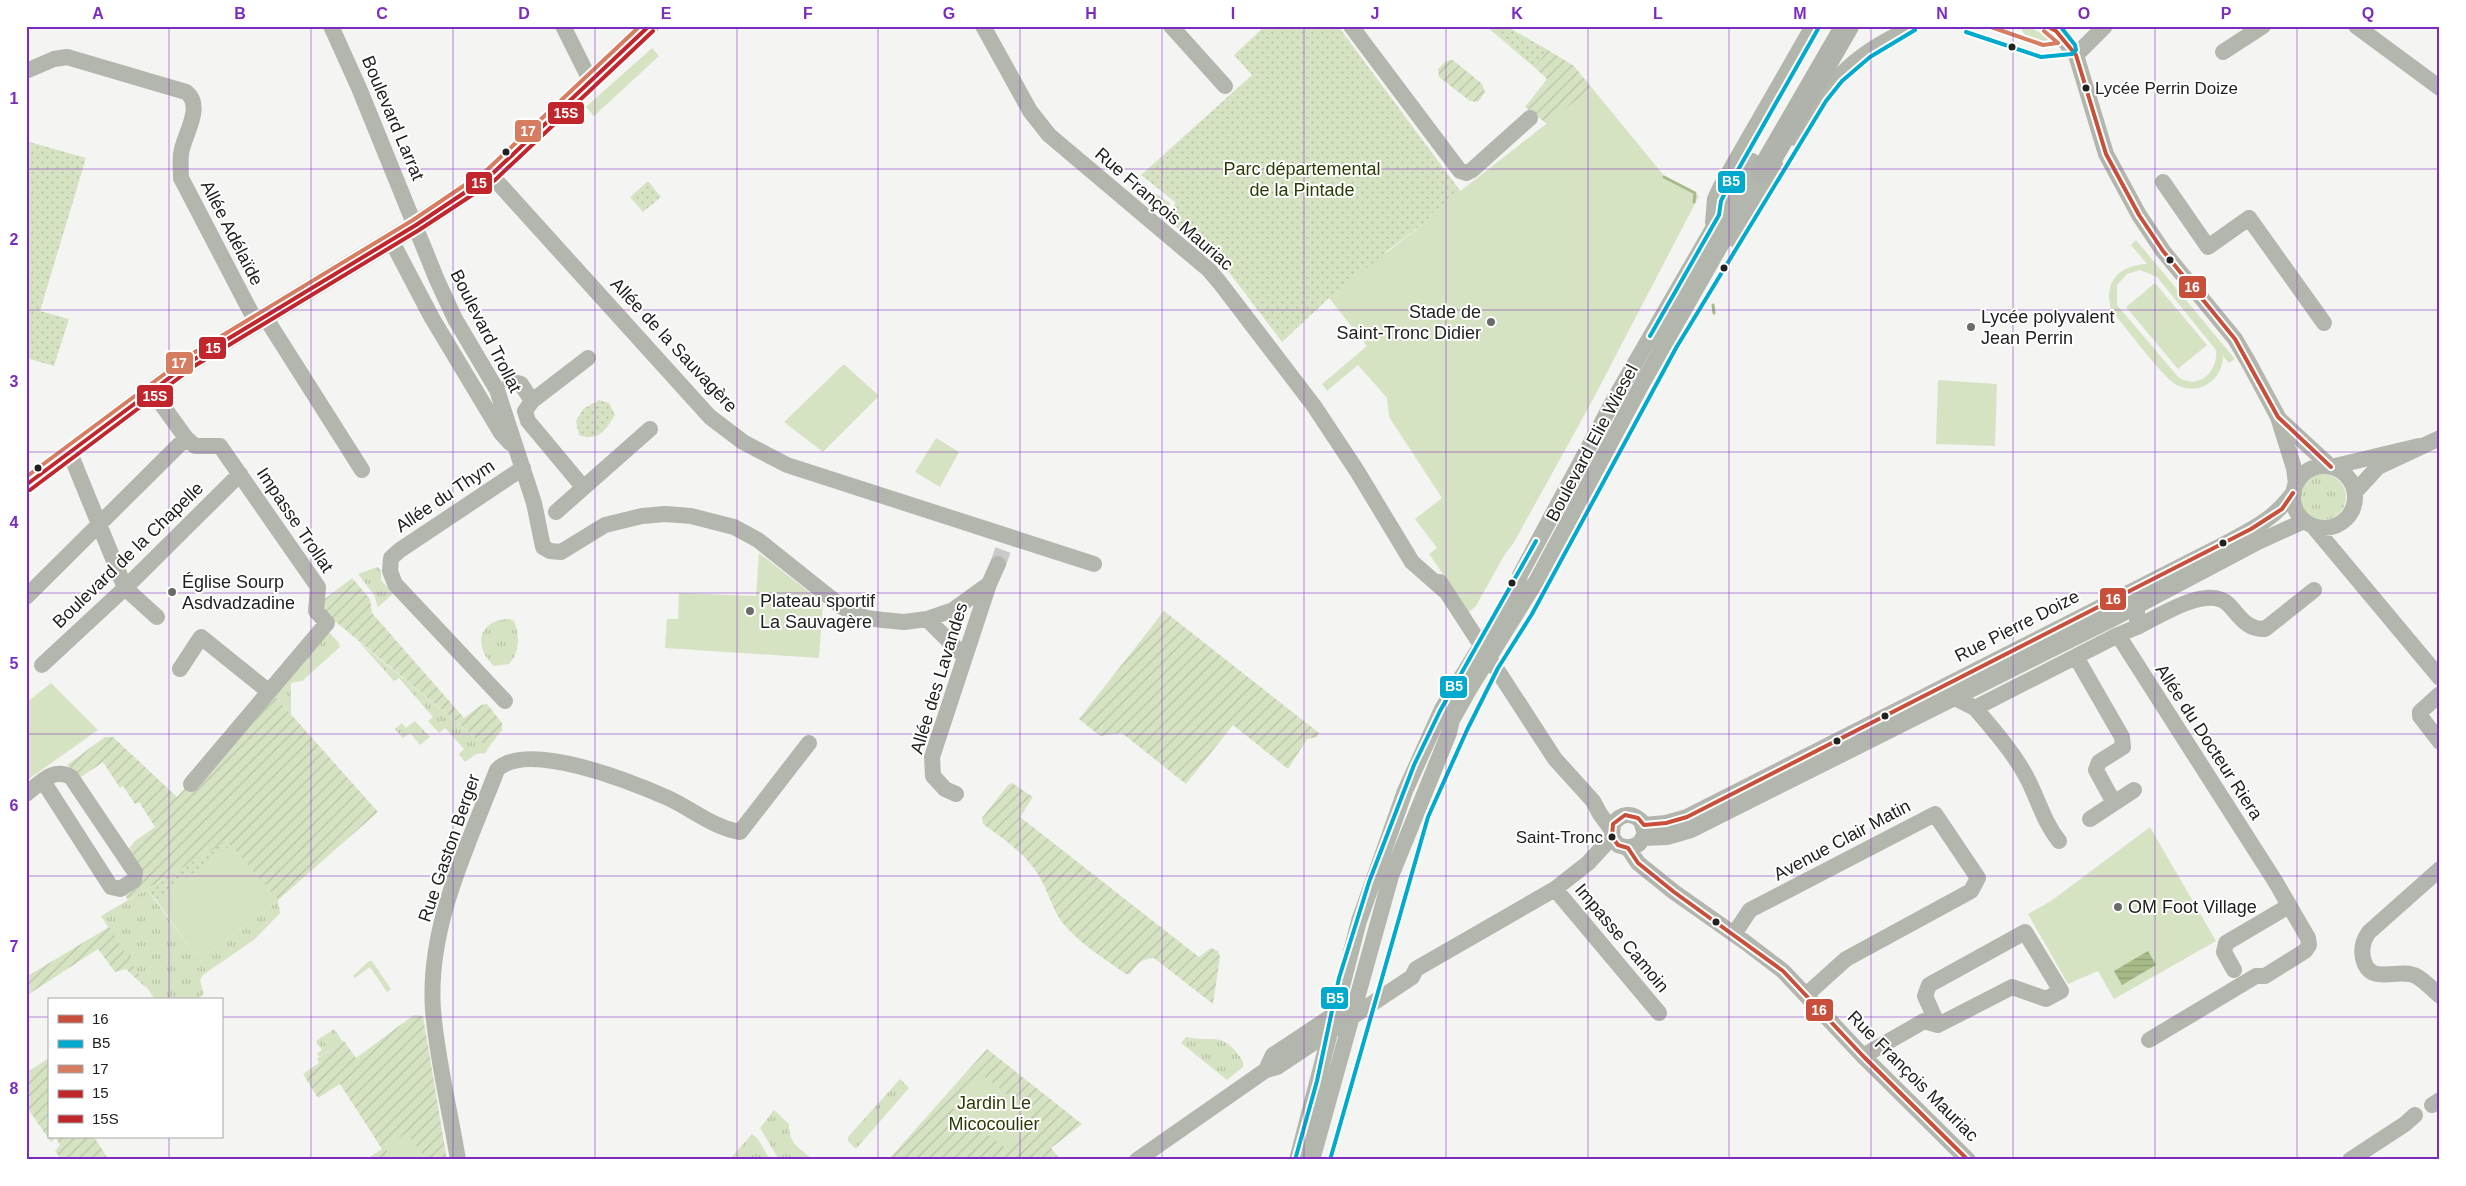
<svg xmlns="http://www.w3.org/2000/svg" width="2466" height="1186" font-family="Arial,sans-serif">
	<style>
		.grass { fill: url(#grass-tufts) }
		.park { fill: url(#park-dots) }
		.garden { fill: url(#garden-furrows) }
		.pitch { fill: #d6e3c3; fill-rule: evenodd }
		.water { fill: url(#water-rules) }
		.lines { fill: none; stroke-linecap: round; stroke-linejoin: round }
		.stream { stroke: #a6bb87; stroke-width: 3 }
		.minor-tunnel { stroke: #cacac9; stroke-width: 16; stroke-dasharray: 16 8; stroke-linecap: butt }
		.minor { stroke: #b3b6ad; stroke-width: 16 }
		.major { stroke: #b4b8af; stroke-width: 20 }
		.highway { stroke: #b0b3ab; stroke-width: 24 }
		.bus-1-casing { stroke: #fff; stroke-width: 8 }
		.bus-2-casing { stroke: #fff; stroke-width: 8 }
		.bus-3-casing { stroke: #fff; stroke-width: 8 }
		.bus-4-casing { stroke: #fff; stroke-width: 8 }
		.bus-5-casing { stroke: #fff; stroke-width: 8 }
		.bus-1 { stroke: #c84f39; stroke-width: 4 }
		.bus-2 { stroke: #00a9ce; stroke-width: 4 }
		.bus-3 { stroke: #d67c60; stroke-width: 4 }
		.bus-4 { stroke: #c0262c; stroke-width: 4 }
		.bus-5 { stroke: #c0262c; stroke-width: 4 }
		.grid { fill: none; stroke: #7b2cbf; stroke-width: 1; stroke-opacity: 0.55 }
		.bus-dot { fill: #212220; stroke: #fff; stroke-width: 2 }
		.poi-dot { fill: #6b6c6a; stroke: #fff; stroke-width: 2 }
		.labels { text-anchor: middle; stroke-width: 4; stroke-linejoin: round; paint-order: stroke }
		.bus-label { font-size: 17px; fill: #212220; stroke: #fff; text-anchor: start }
		.street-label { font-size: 18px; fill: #212220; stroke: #fff }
		.park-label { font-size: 18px; fill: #2a3c04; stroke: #fff }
		.poi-label { font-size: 18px; fill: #212220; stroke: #fff; text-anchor: start }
		.line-badge { stroke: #fff; stroke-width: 2 }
		.badge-label { font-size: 14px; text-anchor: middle; font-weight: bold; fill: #fff }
		.neatline { fill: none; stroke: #7b2cbf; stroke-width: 2 }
		.grid-label { font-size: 16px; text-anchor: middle; font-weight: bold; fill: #7b2cbf }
	</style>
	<defs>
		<pattern id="grass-tufts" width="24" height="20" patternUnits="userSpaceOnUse" patternTransform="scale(1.25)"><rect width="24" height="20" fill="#d6e3c3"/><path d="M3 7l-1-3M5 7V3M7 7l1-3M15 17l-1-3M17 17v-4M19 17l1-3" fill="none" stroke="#b7c2a7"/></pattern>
		<pattern id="park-dots" width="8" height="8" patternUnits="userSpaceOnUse" patternTransform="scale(1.25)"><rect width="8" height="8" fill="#d6e3c3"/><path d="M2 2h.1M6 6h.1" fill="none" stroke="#b7c2a7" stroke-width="1.8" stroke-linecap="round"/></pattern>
		<pattern id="garden-furrows" width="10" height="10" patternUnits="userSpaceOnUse" patternTransform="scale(1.25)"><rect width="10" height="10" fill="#d6e3c3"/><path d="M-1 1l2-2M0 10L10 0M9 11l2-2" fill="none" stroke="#b7c2a7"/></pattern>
		<pattern id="water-rules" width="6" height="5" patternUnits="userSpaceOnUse" patternTransform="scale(1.25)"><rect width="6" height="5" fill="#a6bb87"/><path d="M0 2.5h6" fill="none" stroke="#8fa074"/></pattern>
	</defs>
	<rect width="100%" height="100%" fill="#f4f4f3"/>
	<path class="grass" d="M2027 26 2051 38 2048 44 2038 47 2031 45 2022 30 2016 27Z
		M1156 194 1170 203 1166 217 1142 198Z
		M2300 497a23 23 0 1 1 46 0a23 23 0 1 1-46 0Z
		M377 567 381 570V580L393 594 378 607 374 595 358 574Z
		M510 619 514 621C520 636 520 652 509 664L494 666C472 646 479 619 510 619Z
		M326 629 339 643 340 647 302 681 291 683V714L272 693Z
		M359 642 488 748 486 753 476 754 465 762 459 754 464 749 445 728 439 733 428 721 433 717 399 678 394 681Z
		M415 721 430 737 420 745 410 733 403 738 395 729 402 723 406 728Z
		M147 889 194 954 204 956 278 900 280 913 255 939 203 975 200 980 204 994 195 1000H155L101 916Z
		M369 961H372L391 989 387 992 370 967 355 978 353 976Z
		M334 1029 343 1042 319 1057 317 1054 322 1050 316 1041Z
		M1186 1037C1209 1043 1221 1031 1237 1053 1241 1058 1244 1061 1243 1067L1227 1080 1181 1043Z
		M900 1079 909 1088 856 1149 848 1141V1137Z
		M774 1110 789 1124C789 1145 799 1147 813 1160H779L760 1128Z
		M752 1134 758 1139 770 1160H729Z"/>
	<path class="park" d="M1265 26H1338L1461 192 1431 214 1432 217 1386 252 1384 257 1329 298 1282 342 1228 271 1171 222 1175 202 1141 175 1252 75 1234 55Z
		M1486 26H1506L1548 50 1534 67Z
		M26 141 86 158 40 311 69 319 54 366 26 358Z
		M648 181 661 197 643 212 630 197Z
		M599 400 609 403 615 415C606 430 598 442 579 435L576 421 583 409Z
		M227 840 322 860 278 900 231 846 156 900 147 889Z"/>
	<path class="garden" d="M1548 50 1574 66 1592 88 1547 124 1525 107 1547 79 1534 67Z
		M1453 60 1482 84 1485 92 1478 102 1470 101 1439 77 1438 69 1446 61Z
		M352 578 370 599 372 613 464 718 481 705 487 704 502 723V730L488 748 319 608 321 602Z
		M1164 611 1319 733 1317 737 1307 739 1288 769 1233 725 1186 784 1122 733 1100 736 1079 719Z
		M272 693 378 812 278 900 227 841 128 900 123 892 136 882 127 851 135 841 155 827 139 802 135 804 123 786 120 788 103 762 81 777 67 765 105 737H113L177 797Z
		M1012 783 1033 797 1020 817 1199 957 1211 948 1218 951 1220 957 1213 1004 1154 958C1142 959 1137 963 1130 974H1126C1106 960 1082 945 1066 927 1053 913 1049 892 1039 876 1025 853 1004 839 983 824L982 818 1008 785Z
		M109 927 146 986 145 987 126 969 115 972 98 949 26 996V977Z
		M414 1015 423 1016 447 1160H365L382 1149 340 1084 318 1098 303 1074 319 1063 317 1059 344 1041 356 1058Z
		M987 1049 1082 1124 1051 1148 1061 1160H888Z
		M49 1058V1137H94L109 1160H62L55 1151 60 1145 56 1138 51 1142 26 1106V1101L30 1098 26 1092V1073Z"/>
	<path class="pitch" d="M652 48 659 56 594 116 586 107Z
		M1592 88 1666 178 1699 196 1590 405 1513 544 1505 554 1476 606 1469 612 1429 554 1437 548 1415 519 1442 498 1389 417 1387 398 1358 365 1327 391 1322 384 1367 346 1329 298 1432 217 1431 214Z
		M2136 240 2235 359 2229 363 2223 356C2223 368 2217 379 2206 385 2197 390 2187 390 2177 385 2165 380 2121 322 2111 309 2103 280 2121 265 2147 264L2131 245ZM2140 270 2157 277 2216 350C2218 372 2200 389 2179 378L2117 305V285L2127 274Z
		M2155 283 2207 345 2178 369 2126 307Z
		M844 364 879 396 823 452 784 422Z
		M1938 380 1997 384 1995 446 1936 444Z
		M936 438 959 452 940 487 915 472Z
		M759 553 823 603 819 658 665 648 667 619H678L679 593 756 596Z
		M51 683 98 730 26 781V703Z
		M2150 827 2216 941 2114 999 2098 971 2068 984 2028 914 2051 901Z
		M231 845 278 900 204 956 194 954 156 900Z
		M979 1073 1033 1113 1007 1149 952 1108Z
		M407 1133 427 1160H392L385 1146Z"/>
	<path class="water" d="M2148 951 2156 965 2122 985 2114 971Z"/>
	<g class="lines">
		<path class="stream" d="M1664 177 1695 193 1694 202
			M1713 305 1714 313"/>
		<path class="minor-tunnel" d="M998 564 1003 550"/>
		<path class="minor" d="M331 26 359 88 437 280 455 319 497 390 534 503 543 547 550 551 561 552 605 525 642 516 665 514 691 516 734 527 758 540 842 607 866 618 883 620 904 622 927 619 953 610 989 584
			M563 26 590 80
			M983 26 1030 111 1049 135 1209 270 1220 283 1314 406 1357 471 1412 562 1445 591
			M1171 26 1225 86
			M1351 26 1460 171 1466 173 1472 170 1530 118
			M2047 26 2056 31 2076 55 2106 154 2139 215 2163 251 2235 339 2249 363 2278 417 2294 468 2296 484
			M2356 26 2440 88
			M2223 52 2263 26
			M2076 55 2105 26
			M26 71 54 59 67 57 186 92C205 106 183 136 181 154 180 162 181 170 181 178L256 322
			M1795 138C1830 83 1846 59 1907 30L1911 26
			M491 175 710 417 743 442 787 465 1094 564
			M2163 182 2208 247 2249 218 2324 323
			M1713 223 1715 199 1720 188 1813 26
			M391 240 432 318 501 433 510 443
			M1736 240 1777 168
			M265 317 362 470
			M510 381 521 384 532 401 588 358
			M152 391 186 438 195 446H220L318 587 316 611 327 623 191 784
			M532 401 525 411 528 421 583 487
			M2279 419 2331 467 2419 446
			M70 453 125 588 157 617
			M2293 497a31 31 0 1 1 62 0a31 31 0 1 1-62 0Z
			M2355 492 2378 467 2440 438
			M556 512 650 429
			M2313 526 2440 678
			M1440 582 1555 759 1593 801 1600 814 1611 829
			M26 597 186 438
			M2137 605V627L2118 635 2275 881 2308 938 2309 945 2305 951 2265 976H2256L2149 1040
			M927 619 965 657
			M2137 627C2158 617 2207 584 2228 604 2240 616 2245 629 2265 629L2314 590
			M2076 657 2122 737 2123 747 2099 762 2096 770 2114 803
			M42 665 125 588 240 474
			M180 669 201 637 268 691
			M2440 694 2420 712V716L2440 742
			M1955 698 1975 708 2118 635
			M505 701 395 584 390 571 391 558 400 550 523 468
			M1975 708C1993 729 2013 752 2026 776 2038 798 2043 821 2059 841
			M26 794C41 783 52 767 71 777L135 872 134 880 120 889 111 887 43 781
			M956 794 945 789 933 776 932 757 989 584 998 564
			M2090 819 2134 790
			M1644 825 1666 823 1687 817 2217 548C2248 531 2272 522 2293 493
			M1644 838 1667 837 1691 830 2114 618 2258 542 2304 521
			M1628 848 1639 844 1645 834 1641 821C1632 812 1621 813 1613 824L1612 837 1618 845 1628 848 1638 863 1674 892 1745 942 1783 971 1863 1056 1968 1160
			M2440 869 2369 932C2363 940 2361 948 2363 958 2369 987 2398 967 2416 976 2424 980 2433 990 2440 996
			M1555 889 1659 1013
			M1734 934 1750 910 1935 814 1978 878 1971 891 1846 959 1806 995
			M2234 970 2224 952 2226 943 2289 906
			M1863 1056 1924 1021 1938 1025 2012 987 2046 999 2061 991 2025 932 1929 985 1925 996 1938 1025
			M1266 1070 1273 1055 1338 1012
			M2432 1105 2440 1100
			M458 1160C450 1110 437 1060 433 1010 427 926 468 846 497 770 527 739 634 783 668 798 692 809 714 828 740 832L809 743
			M1137 1160 1266 1070 1277 1067 1412 977 1416 969 1555 889 1588 863 1612 837
			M1297 1160 1359 921 1405 791 1442 709 1518 585 1520 575 1616 396 1752 161
			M1312 1160 1391 876 1449 733 1452 720 1470 688 1537 580 1643 382 1763 171
			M2350 1160 2405 1124 2415 1115"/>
		<path class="major" d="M26 485 193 360 416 225 491 175 649 26"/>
		<path class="highway" d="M1763 171 1847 26"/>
		<g class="bus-1-casing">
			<path id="bus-1" d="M2047 26 2056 31 2076 55 2106 154 2139 215 2163 251 2235 339 2278 417 2331 467
				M1968 1160 1863 1056 1783 971 1674 892 1638 863 1628 848 1618 845 1612 837 1613 824 1625 815 1638 818 1644 825 1666 823 1687 817 2251 529 2282 509 2293 493"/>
		</g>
		<g class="bus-2-casing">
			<path id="bus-2" d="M1966 32 2041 57 2072 54 2076 50 2075 45 2060 26
				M1650 336 1719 215 1721 201 1726 191 1818 29
				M1295 1160 1317 1081 1339 978 1369 882 1414 765 1440 711 1536 541
				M1330 1160 1428 817 1467 730 1498 668 1532 614 1676 348 1826 101 1842 81 1870 57 1915 30"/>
		</g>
		<g class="bus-3-casing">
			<path id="bus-3" d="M1988 26 2043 45 2058 43 2044 31
				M26 477 190 355 413 220 487 170 640 26"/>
		</g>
		<g class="bus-4-casing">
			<path id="bus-4" d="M26 485 193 360 416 225 491 175 649 26"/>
		</g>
		<g class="bus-5-casing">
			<path id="bus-5" d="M30 490 196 365 419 230 495 180 653 31"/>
		</g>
		<use href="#bus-1" class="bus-1"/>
		<use href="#bus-2" class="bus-2"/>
		<use href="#bus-3" class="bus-3"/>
		<use href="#bus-4" class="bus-4"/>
		<use href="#bus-5" class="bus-5"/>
	</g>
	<path class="grid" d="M169 26V1000M311 26V1160M453 26V1160M595 26V1160M737 26V1160M878 26V1160M1020 26V1160M1162 26V1160M1304 26V1160M1446 26V1160M1588 26V1160M1729 26V1160M1871 26V1160M2013 26V1160M2155 26V1160M2297 26V1160M26 169H2440M26 310H2440M26 452H2440M26 593H2440M26 734H2440M26 876H2440M26 1017H49M221 1017H2440M169 1137V1160"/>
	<g class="bus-dot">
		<circle cx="2012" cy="47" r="4.5"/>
		<circle cx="2086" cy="88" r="4.5"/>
		<circle cx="506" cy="152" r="4.5"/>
		<circle cx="2170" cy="260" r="4.5"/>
		<circle cx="1724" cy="268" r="4.5"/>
		<circle cx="38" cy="468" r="4.5"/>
		<circle cx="2223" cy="543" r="4.5"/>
		<circle cx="1512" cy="583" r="4.5"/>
		<circle cx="1885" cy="716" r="4.5"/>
		<circle cx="1837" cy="741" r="4.5"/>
		<circle cx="1612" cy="837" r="4.5"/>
		<circle cx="1716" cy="922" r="4.5"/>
	</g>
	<g class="poi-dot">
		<circle cx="1491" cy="322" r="5"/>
		<circle cx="1971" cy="327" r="5"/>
		<circle cx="172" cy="592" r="5"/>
		<circle cx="750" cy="611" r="5"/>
		<circle cx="2118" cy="907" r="5"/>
	</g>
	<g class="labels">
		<g class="bus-label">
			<text x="2095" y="94">Lycée Perrin Doize</text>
			<text x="1603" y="843" text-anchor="end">Saint-Tronc</text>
		</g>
		<g class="street-label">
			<text transform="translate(393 118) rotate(67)" y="6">Boulevard Larrat</text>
			<text transform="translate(1164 209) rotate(41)" y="6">Rue François Mauriac</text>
			<text transform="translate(232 233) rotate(63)" y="6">Allée Adélaïde</text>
			<text transform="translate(486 331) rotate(63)" y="6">Boulevard Trollat</text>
			<text transform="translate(674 345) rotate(47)" y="6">Allée de la Sauvagère</text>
			<text transform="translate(1592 443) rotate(-62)" y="6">Boulevard Elie Wiesel</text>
			<text transform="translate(445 496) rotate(-34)" y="6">Allée du Thym</text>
			<text transform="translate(295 520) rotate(56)" y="6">Impasse Trollat</text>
			<text transform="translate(128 555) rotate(-44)" y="6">Boulevard de la Chapelle</text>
			<text transform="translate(2017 626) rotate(-27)" y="6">Rue Pierre Doize</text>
			<text transform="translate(939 678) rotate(-73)" y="6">Allée des Lavandes</text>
			<text transform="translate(2209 742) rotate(57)" y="6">Allée du Docteur Riera</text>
			<text transform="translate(1842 840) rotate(-28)" y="6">Avenue Clair Matin</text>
			<text transform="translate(449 848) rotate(-71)" y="6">Rue Gaston Berger</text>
			<text transform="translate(1622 938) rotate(50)" y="6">Impasse Camoin</text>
			<text transform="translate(1913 1076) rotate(45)" y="6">Rue François Mauriac</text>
		</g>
		<g class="park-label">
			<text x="1302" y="175">Parc départemental<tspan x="1302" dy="21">de la Pintade</tspan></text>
			<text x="994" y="1109">Jardin Le<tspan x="994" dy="21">Micocoulier</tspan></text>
		</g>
		<g class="poi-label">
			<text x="1481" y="318" text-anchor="end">Stade de<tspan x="1481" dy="21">Saint-Tronc Didier</tspan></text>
			<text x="1981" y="323">Lycée polyvalent<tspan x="1981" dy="21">Jean Perrin</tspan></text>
			<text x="182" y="588">Église Sourp<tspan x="182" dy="21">Asdvadzadine</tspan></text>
			<text x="760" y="607">Plateau sportif<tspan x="760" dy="21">La Sauvagère</tspan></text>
			<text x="2128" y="913">OM Foot Village</text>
		</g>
	</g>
	<g class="line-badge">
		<rect x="547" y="101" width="38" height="24" rx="5" fill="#c0262c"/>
		<rect x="514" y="119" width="28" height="24" rx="5" fill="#d67c60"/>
		<rect x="1717" y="170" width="29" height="24" rx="5" fill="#00a9ce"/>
		<rect x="465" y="171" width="28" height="24" rx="5" fill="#c0262c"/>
		<rect x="2178" y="275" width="29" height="24" rx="5" fill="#c84f39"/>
		<rect x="198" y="336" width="29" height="24" rx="5" fill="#c0262c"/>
		<rect x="165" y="351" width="29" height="24" rx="5" fill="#d67c60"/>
		<rect x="136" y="384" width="38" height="24" rx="5" fill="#c0262c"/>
		<rect x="2099" y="587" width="28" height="24" rx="5" fill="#c84f39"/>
		<rect x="1439" y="675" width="29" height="24" rx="5" fill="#00a9ce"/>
		<rect x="1320" y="986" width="29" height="24" rx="5" fill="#00a9ce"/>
		<rect x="1805" y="998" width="29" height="24" rx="5" fill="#c84f39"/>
	</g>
	<g class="badge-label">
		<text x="566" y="118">15S</text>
		<text x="528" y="136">17</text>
		<text x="1731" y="186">B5</text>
		<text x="479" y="188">15</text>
		<text x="2192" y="292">16</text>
		<text x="213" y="353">15</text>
		<text x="179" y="368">17</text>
		<text x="155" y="401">15S</text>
		<text x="2113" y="604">16</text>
		<text x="1454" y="691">B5</text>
		<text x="1335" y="1003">B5</text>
		<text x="1819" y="1015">16</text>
	</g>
	<rect width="2466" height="1186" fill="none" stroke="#ffffff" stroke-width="55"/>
	<rect x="48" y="998" width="175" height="140" fill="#ffffff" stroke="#a6a7a6"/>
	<rect x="58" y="1015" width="25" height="8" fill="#c84f39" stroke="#a6a7a6"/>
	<text x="92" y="1024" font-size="15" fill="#212220">16</text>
	<rect x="58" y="1040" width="25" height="8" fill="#00a9ce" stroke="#a6a7a6"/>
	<text x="92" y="1048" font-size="15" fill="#212220">B5</text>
	<rect x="58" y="1065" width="25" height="8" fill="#d67c60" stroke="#a6a7a6"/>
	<text x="92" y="1074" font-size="15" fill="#212220">17</text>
	<rect x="58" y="1090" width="25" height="8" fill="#c0262c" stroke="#a6a7a6"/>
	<text x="92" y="1098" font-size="15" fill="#212220">15</text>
	<rect x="58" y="1115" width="25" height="8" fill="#c0262c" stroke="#a6a7a6"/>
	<text x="92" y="1124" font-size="15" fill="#212220">15S</text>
	<rect x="28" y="28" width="2410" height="1130" class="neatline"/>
	<g class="grid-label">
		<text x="98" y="19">A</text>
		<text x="240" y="19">B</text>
		<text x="382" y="19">C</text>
		<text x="524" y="19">D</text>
		<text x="666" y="19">E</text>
		<text x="808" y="19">F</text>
		<text x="949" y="19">G</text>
		<text x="1091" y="19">H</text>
		<text x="1233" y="19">I</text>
		<text x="1375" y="19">J</text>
		<text x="1517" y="19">K</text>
		<text x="1658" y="19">L</text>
		<text x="1800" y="19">M</text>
		<text x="1942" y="19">N</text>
		<text x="2084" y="19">O</text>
		<text x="2226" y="19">P</text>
		<text x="2368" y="19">Q</text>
		<text x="14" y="104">1</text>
		<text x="14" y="245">2</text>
		<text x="14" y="387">3</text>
		<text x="14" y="528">4</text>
		<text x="14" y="669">5</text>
		<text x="14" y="811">6</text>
		<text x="14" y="952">7</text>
		<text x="14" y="1094">8</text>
	</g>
</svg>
